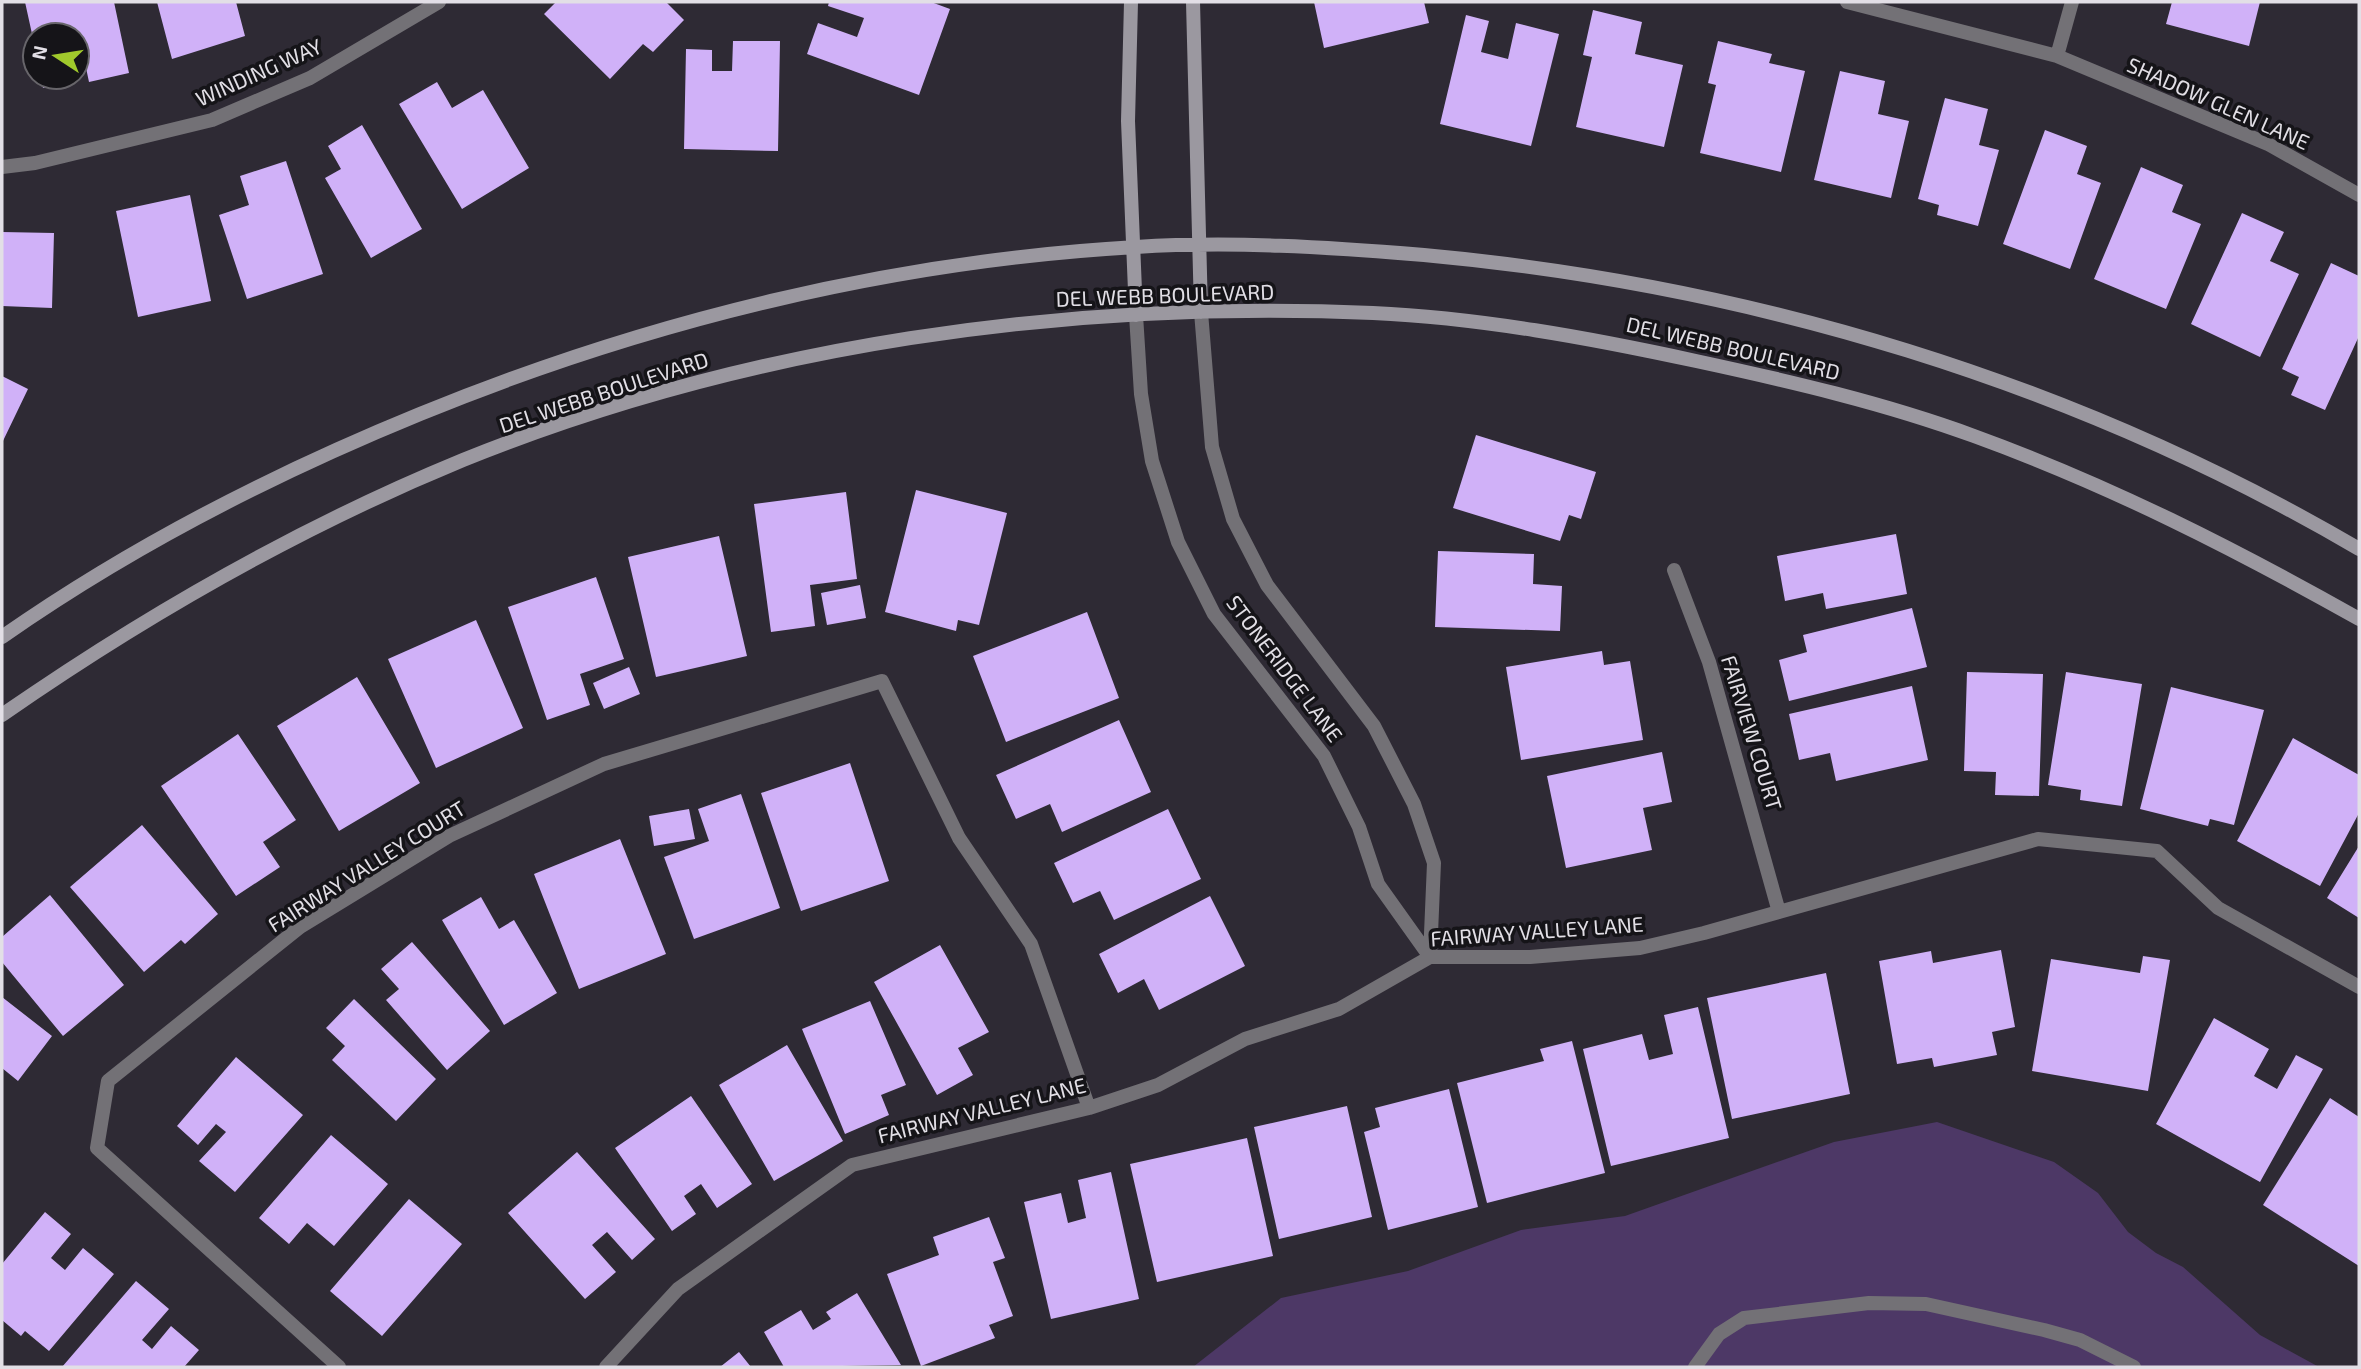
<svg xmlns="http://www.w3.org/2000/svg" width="2361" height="1369" font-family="'Exo 2',sans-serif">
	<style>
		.green { fill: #4d3866 }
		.building { fill: #d0b1f8 }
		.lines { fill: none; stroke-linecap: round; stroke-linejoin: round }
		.lane { stroke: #737176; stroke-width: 14 }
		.street { stroke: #737176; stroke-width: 14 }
		.secondary { stroke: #9b98a0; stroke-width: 14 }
		.labels { text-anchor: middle; stroke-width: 7; stroke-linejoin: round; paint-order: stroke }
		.street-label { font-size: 21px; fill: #e2dfe6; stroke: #151418 }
	</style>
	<rect width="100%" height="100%" fill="#2e2a34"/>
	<path class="green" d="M1937 1122 2054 1162 2098 1193 2128 1232 2156 1253 2183 1267 2260 1335 2319 1367H1193L1281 1298 1408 1271 1521 1230 1625 1216 1834 1142Z"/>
	<path class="building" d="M25 2H114L129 73 89 82 82 49 77 50V35H35L34 43Z
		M157 2H236L245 36 172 59Z
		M556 2H666L684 20 653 52 643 44 610 79 544 14Z
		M829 2H931L950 9 919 95 807 54 818 23 857 37 864 18 828 6Z
		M1314 2H1424L1429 23 1324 48Z
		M2172 2H2260L2249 46 2166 24Z
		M1593 10 1642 22 1635 54 1683 65 1664 147 1576 127 1592 57 1583 55Z
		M1466 15 1489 21 1481 52 1508 59 1516 23 1559 34 1531 146 1440 124Z
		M733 41H780L778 151 684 149 686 49 712 50V71H732Z
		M1718 41 1772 54 1769 63 1805 71 1781 172 1700 153 1716 85 1708 83Z
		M1840 71 1885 81 1878 114 1909 121 1891 198 1814 180Z
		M41 77H73L74 81 43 88Z
		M437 82 452 108 483 90 529 168 462 209 399 104Z
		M1945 98 1988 109 1979 145 1999 150 1978 226 1937 215 1939 205 1918 199Z
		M362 125 422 229 371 258 325 178 341 169 328 146Z
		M2045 130 2087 146 2077 174 2101 183 2070 269 2003 244Z
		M286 161 323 274 247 299 219 215 249 205 240 176Z
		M2141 167 2183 185 2172 212 2201 224 2166 309 2094 279Z
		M190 195 211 301 138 317 116 211Z
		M2242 213 2284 232 2270 261 2299 274 2260 357 2191 324Z
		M2 232 54 233 52 308 2 306Z
		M2331 263 2359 276V336L2325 410 2291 395 2299 377 2282 369Z
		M2 376 28 389 2 443Z
		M1476 435 1596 472 1581 519 1569 515 1560 541 1453 508Z
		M916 490 1007 513 979 625 958 620 956 631 885 612Z
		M846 492 857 579 810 585 815 626 771 632 754 504Z
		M1896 534 1907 594 1826 609 1823 593 1785 601 1777 556Z
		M719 536 747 656 656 677 628 557Z
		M1438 551 1534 554 1533 584 1562 586 1560 631 1435 627Z
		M596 577 624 659 580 674 590 705 547 720 508 607Z
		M860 585 866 618 827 625 821 593Z
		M1912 608 1927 667 1789 701 1779 660 1807 652 1803 635Z
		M1087 612 1119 698 1006 742 973 656Z
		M476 620 523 728 436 768 388 659Z
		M1602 651 1604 665 1630 661 1643 740 1521 760 1506 667Z
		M629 667 640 694 604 709 593 683Z
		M1967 672 2043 674 2039 796 1995 795 1996 772 1964 771Z
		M2066 672 2142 684 2122 806 2080 800 2081 790 2048 785Z
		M357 677 420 783 339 831 277 726Z
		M1912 686 1928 760 1836 781 1830 753 1799 760 1789 714Z
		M2171 687 2264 710 2234 825 2210 819 2208 826 2140 809Z
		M1119 720 1151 792 1062 832 1050 804 1016 819 996 775Z
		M238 734 296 820 263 842 280 867 236 896 161 786Z
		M2293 738 2359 775V813L2320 886 2237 841Z
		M1662 752 1672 802 1643 808 1652 850 1566 868 1547 776Z
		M850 763 889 881 801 911 761 793Z
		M741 794 780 908 694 939 664 857 709 841 698 809Z
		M689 809 695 839 654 846 649 816Z
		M1168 809 1201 879 1114 920 1100 891 1073 903 1054 863Z
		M142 825 218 914 185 944 181 940 144 972 70 887Z
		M620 839 666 954 579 989 534 874Z
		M2359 846V918L2327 898Z
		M50 895 124 985 63 1036 2 962V937Z
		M1210 896 1245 966 1159 1010 1144 979 1118 993 1099 954Z
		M481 897 499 929 514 920 557 993 504 1025 442 920Z
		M412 942 490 1031 447 1070 386 1000 399 989 381 969Z
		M940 945 989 1032 958 1048 973 1075 937 1095 874 982Z
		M2001 950 2015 1027 1992 1032 1997 1055 1934 1067 1932 1058 1897 1064 1879 961 1931 951 1933 963Z
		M2143 956 2170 960 2148 1091 2032 1071 2051 959 2140 973Z
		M1826 973 1850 1094 1732 1119 1707 998Z
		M2 997 52 1036 18 1081 2 1068Z
		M354 999 436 1079 396 1121 332 1060 345 1046 326 1028Z
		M870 1001 906 1085 881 1095 889 1115 845 1134 802 1029Z
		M1698 1007 1729 1138 1611 1166 1583 1049 1642 1034 1649 1060 1673 1054 1664 1015Z
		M2214 1018 2269 1049 2254 1076 2277 1089 2296 1055 2323 1069 2260 1182 2156 1124Z
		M1572 1041 1605 1173 1487 1203 1457 1083 1544 1061 1540 1049Z
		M787 1045 843 1141 774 1181 719 1085Z
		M236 1057 303 1115 235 1192 199 1161 226 1132 216 1124 198 1145 177 1126Z
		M1449 1089 1478 1207 1388 1230 1364 1132 1380 1127 1375 1108Z
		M691 1096 752 1184 717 1208 701 1184 684 1196 696 1214 672 1231 615 1148Z
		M2330 1098 2359 1117V1266L2263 1205Z
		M1347 1106 1372 1217 1279 1239 1254 1127Z
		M331 1135 388 1184 334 1246 307 1223 289 1244 259 1218Z
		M1247 1138 1273 1256 1157 1282 1130 1164Z
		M577 1152 655 1239 632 1260 607 1232 592 1245 616 1272 585 1299 508 1213Z
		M1111 1172 1139 1299 1051 1319 1024 1202 1061 1193 1068 1223 1086 1218 1078 1180Z
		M409 1199 462 1244 382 1336 330 1291Z
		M45 1212 71 1234 51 1258 65 1270 83 1248 114 1274 49 1351 25 1331 21 1336 2 1320V1264Z
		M989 1217 1005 1258 993 1262 1013 1316 989 1325 995 1338 921 1366 887 1274 939 1255 933 1237Z
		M136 1281 169 1309 142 1340 152 1349 171 1326 199 1350 184 1367H62Z
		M857 1293 901 1365 784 1367 764 1332 801 1310 813 1330 831 1319 826 1312Z
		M739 1352 751 1367H720Z"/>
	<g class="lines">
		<path class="lane" d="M1695 1367 1719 1334 1744 1318 1869 1303 1926 1304 2044 1330 2080 1340 2134 1367"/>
		<path class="street" d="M1847 2 2057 56 2268 144 2359 195
			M2057 56 2072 2
			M2 167 35 163 212 120 310 78 439 2
			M1201 312 1212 447 1233 519 1267 585 1374 726 1414 804 1434 863 1430 957
			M1136 315 1141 394 1152 461 1178 542 1214 614 1324 756 1359 827 1378 884 1430 957
			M1674 570 1709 662 1779 912
			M339 1367 97 1148 108 1081 300 927 449 836 604 764 882 681 959 838 1031 944 1089 1108
			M606 1367 678 1289 852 1165 1089 1108 1158 1085 1245 1039 1339 1009 1430 957H1530L1640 948 1704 933 2038 839 2157 851 2218 908 2359 987"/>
		<path class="secondary" d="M1131 2 1128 121 1136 315
			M1193 2 1201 312
			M2 637C132 546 273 474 420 414 647 321 891 261 1136 247 1232 241 1328 247 1424 255 1752 285 2074 382 2359 549
			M2 715C146 615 300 527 463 460 750 344 1065 300 1373 313 1481 318 1590 338 1696 361 1789 381 1884 403 1974 436 2109 485 2235 549 2359 619"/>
	</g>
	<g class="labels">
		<g class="street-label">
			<text transform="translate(259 73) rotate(-24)" y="7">WINDING WAY</text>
			<text transform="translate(2218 104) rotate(24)" y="7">SHADOW GLEN LANE</text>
			<text transform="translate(1165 296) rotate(-2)" y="7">DEL WEBB BOULEVARD</text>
			<text transform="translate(1733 349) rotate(13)" y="7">DEL WEBB BOULEVARD</text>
			<text transform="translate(604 393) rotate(-18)" y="7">DEL WEBB BOULEVARD</text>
			<text transform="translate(1284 669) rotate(53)" y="7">STONERIDGE LANE</text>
			<text transform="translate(1751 733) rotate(73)" y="7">FAIRVIEW COURT</text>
			<text transform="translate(367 867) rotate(-32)" y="7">FAIRWAY VALLEY COURT</text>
			<text transform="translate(1537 932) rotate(-4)" y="7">FAIRWAY VALLEY LANE</text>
			<text transform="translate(982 1111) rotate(-14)" y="7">FAIRWAY VALLEY LANE</text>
		</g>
	</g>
	<rect width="2361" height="1369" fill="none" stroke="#e2dfe6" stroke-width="7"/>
	<g transform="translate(56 56) rotate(282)"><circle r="33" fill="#151418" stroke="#67656a" stroke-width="2"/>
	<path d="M0-5L12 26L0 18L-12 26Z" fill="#a0c92c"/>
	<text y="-10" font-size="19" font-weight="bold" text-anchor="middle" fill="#e2dfe6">N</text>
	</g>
</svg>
